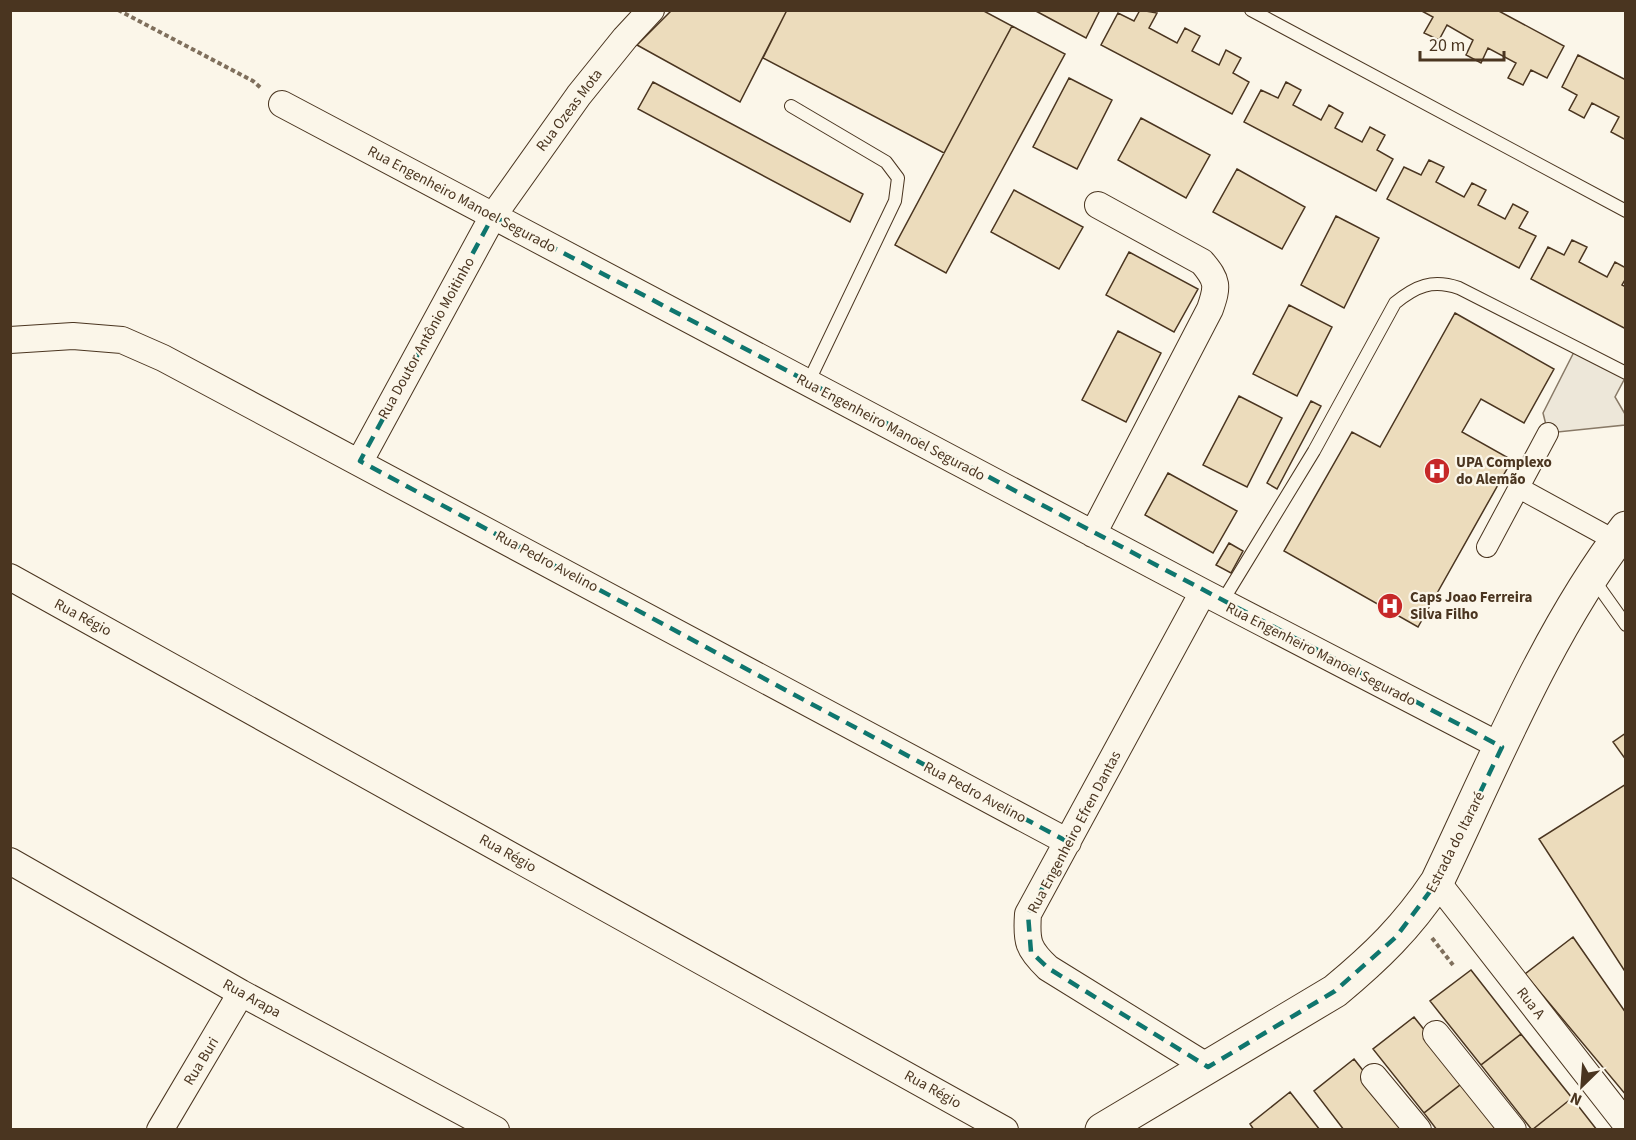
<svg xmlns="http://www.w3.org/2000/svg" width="1636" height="1140" font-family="'Source Sans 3',sans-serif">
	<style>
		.parking { fill: #ede7d9; stroke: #887966; stroke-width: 1.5 }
		.building { fill: #ecdcbc; stroke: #4a3520; stroke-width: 1.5 }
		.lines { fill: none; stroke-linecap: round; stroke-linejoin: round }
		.service-casing { stroke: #4a3520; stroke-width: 14 }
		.pedestrian-casing { stroke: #4a3520; stroke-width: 22 }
		.minor-casing { stroke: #4a3520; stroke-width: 28 }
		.primary-casing { stroke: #4a3520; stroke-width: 35 }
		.path { stroke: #7f6f5c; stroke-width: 4; stroke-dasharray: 4.5 3; stroke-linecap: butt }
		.service { stroke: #fbf6e9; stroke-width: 12 }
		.pedestrian { stroke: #fbf6e9; stroke-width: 20 }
		.minor { stroke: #fbf6e9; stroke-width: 26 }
		.primary { stroke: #fbf6e9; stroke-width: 33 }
		.marked { fill: none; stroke: #0f766e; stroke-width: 4.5; stroke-dasharray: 12 8; stroke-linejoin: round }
		.labels { text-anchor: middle; stroke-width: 4.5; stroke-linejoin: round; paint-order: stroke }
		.street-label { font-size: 15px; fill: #4a3520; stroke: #fbf6e9 }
		.poi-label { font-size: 15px; font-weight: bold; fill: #4a3520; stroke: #fbf6e9; text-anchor: start }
	</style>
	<rect width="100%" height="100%" fill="#fbf6e9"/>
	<path class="parking" d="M1576 348 1625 378 1615 397 1625 414V425L1548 433 1543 413Z"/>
	<path class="building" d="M672 10H787L740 102 637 45Z
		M787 10H982L1012 26 944 153 763 58Z
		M1034 10H1100L1086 38Z
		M1140 10 1157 13 1149 28 1177 43 1185 28 1200 36 1192 51 1219 65 1226 50 1241 58 1233 73 1249 82 1232 114 1101 45 1118 13 1134 21Z
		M1420 10H1497L1564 46 1547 78 1531 70 1523 85 1508 78 1516 63 1488 48 1481 63 1466 55 1473 40 1447 25 1439 40 1424 33 1433 17Z
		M1012 26 1065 54 946 273 895 245Z
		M1578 55 1626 80V140L1611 132 1619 117 1592 103 1584 118 1569 110 1577 95 1562 87Z
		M1069 78 1112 100 1077 169 1033 147Z
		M653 82 863 194 850 222 638 109Z
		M1286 82 1301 90 1293 105 1321 120 1329 105 1343 113 1335 128 1362 142 1370 127 1385 135 1377 150 1393 159 1376 191 1244 122 1261 90 1278 98Z
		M1141 118 1210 155 1186 198 1118 160Z
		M1429 160 1444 167 1436 182 1464 197 1472 183 1486 190 1478 205 1505 219 1513 204 1528 212 1519 228 1536 236 1519 268 1387 199 1404 167 1421 175Z
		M1237 169 1305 207 1282 249 1213 212Z
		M1014 190 1083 227 1059 269 991 232Z
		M1336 216 1379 238 1344 308 1301 285Z
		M1572 240 1587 247 1579 262 1607 277 1615 262 1626 268V278L1622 285 1626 287V329L1531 279 1548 247 1564 255Z
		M1129 252 1198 289 1174 332 1106 295Z
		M1289 305 1332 327 1297 396 1253 374Z
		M1455 313 1554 369 1524 423 1481 399 1462 432 1512 460 1418 627 1284 551 1352 432 1380 447Z
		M1118 331 1161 353 1126 422 1082 400Z
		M1239 396 1282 418 1247 487 1203 465Z
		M1311 401 1321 406 1277 489 1267 483Z
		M1168 473 1237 511 1213 553 1145 515Z
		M1229 543 1243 551 1231 573 1216 565Z
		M1626 733V760L1613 742Z
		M1626 784V973L1539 839Z
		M1573 937 1626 1013V1095L1525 974Z
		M1471 970 1521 1034 1481 1065 1430 1001Z
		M1414 1017 1465 1081 1424 1113 1373 1049Z
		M1521 1034 1572 1098 1532 1130 1481 1065Z
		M1354 1059 1405 1124 1397 1130H1344L1314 1091Z
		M1465 1081 1503 1130H1437L1424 1113Z
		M1290 1092 1320 1130H1254L1250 1124Z
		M1572 1098 1597 1130H1532Z"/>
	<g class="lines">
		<g class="service-casing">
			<path id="service" d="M1251 10 1626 211
				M791 106 886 162 898 178 895 201 808 383
				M1594 580 1626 625
				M1222 602 1314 451 1395 303C1416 286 1432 279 1459 288L1626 373"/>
		</g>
		<g class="pedestrian-casing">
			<path id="pedestrian" d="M1519 488 1616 541
				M1487 547 1548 433"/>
		</g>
		<g class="minor-casing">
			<path id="minor" d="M282 104 1203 592 1502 747
				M10 340 73 336 122 340 163 358 1068 842
				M360 461 493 216 579 95 625 38 651 10
				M1093 534 1210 309C1218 286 1218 281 1202 262L1098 205
				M10 577 1005 1130
				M1203 592 1028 914C1026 942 1028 949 1048 968L1208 1067
				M10 861 241 993 496 1130
				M1437 882 1626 1124
				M1436 1034 1513 1130
				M1374 1077 1418 1130
				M160 1130 241 993"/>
		</g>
		<g class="primary-casing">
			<path id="primary" d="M1102 1130 1335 991C1376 957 1407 927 1437 882 1492 767 1548 629 1626 528"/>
		</g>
		<path class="path" d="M118 10 253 81 262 89
			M1432 938 1453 965"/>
		<use href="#service" class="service"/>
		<use href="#pedestrian" class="pedestrian"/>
		<use href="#minor" class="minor"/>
		<use href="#primary" class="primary"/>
	</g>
	<path class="marked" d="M493 216 1502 747 1437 882 1396 937 1335 991 1208 1067 1048 968 1031 952 1028 914 1068 842 360 461Z"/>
	<defs>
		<g id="hospital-disc" transform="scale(1.35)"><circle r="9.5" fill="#c62828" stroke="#fbf6e9"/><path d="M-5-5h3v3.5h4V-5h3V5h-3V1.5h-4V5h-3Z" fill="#fff"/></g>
	</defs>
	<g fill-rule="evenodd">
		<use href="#hospital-disc" x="1437" y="471"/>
		<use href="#hospital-disc" x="1390" y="606"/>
	</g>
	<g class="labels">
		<g class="street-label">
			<text transform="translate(569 110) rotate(-53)" y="5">Rua Ozeas Mota</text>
			<text transform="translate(462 199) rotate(28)" y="5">Rua Engenheiro Manoel Segurado</text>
			<text transform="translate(426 338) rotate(-61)" y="5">Rua Doutor Antônio Moitinho</text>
			<text transform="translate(891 427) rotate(28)" y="5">Rua Engenheiro Manoel Segurado</text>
			<text transform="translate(547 561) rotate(28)" y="5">Rua Pedro Avelino</text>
			<text transform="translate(83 617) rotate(28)" y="5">Rua Régio</text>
			<text transform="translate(1321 654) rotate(27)" y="5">Rua Engenheiro Manoel Segurado</text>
			<text transform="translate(975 792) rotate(28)" y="5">Rua Pedro Avelino</text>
			<text transform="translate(1074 832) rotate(-62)" y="5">Rua Engenheiro Efren Dantas</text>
			<text transform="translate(1455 842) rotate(-63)" y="5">Estrada do Itararé</text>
			<text transform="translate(508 853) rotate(29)" y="5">Rua Régio</text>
			<text transform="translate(252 998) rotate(29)" y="5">Rua Arapa</text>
			<text transform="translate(1531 1003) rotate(52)" y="5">Rua A</text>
			<text transform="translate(201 1061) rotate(-59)" y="5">Rua Buri</text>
			<text transform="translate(933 1089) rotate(29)" y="5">Rua Régio</text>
		</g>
		<g class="poi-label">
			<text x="1456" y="467">UPA Complexo<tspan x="1456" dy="17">do Alemão</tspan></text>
			<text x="1410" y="602">Caps Joao Ferreira<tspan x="1410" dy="17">Silva Filho</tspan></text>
		</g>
	</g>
	<rect width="1636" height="1140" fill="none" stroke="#4a3520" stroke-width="24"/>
	<g transform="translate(1582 1086) rotate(205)" stroke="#fbf6e9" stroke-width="4.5" paint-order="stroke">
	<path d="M0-4.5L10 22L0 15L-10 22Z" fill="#4a3520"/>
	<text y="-9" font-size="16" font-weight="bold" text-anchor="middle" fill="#4a3520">N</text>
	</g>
	<path d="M1420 51v9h84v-9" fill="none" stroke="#4a3520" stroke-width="3"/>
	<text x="1429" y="51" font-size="18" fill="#4a3520" stroke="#fbf6e9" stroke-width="4.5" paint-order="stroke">20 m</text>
</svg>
